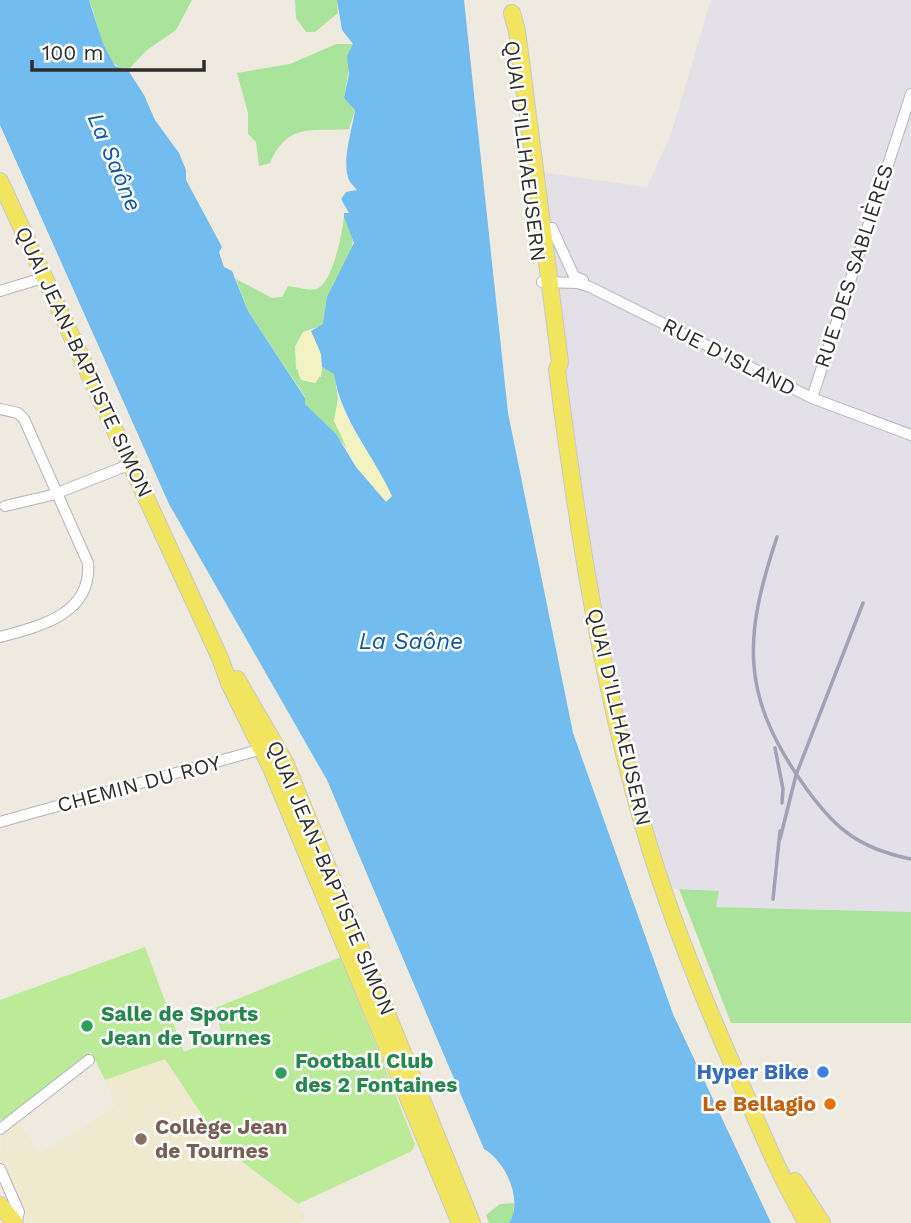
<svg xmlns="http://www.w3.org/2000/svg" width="911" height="1223" font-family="'Work Sans',sans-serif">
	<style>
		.industrial { fill: #e3e0e7 }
		.education { fill: #efeacf }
		.green { fill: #aae49c }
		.sand { fill: #f3f2c3 }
		.pitch { fill: #bceb98 }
		.water { fill: #73bcf0 }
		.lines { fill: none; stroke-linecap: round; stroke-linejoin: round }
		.street-casing { stroke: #b3b3c0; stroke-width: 12 }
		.primary-casing { stroke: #c8c8c8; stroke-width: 18 }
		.street { stroke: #fff; stroke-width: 10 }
		.primary { stroke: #f2e661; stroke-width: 16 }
		.rail { stroke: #a2a2b7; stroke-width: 3.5 }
		.leisure-dot { fill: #2e9e5b; stroke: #fff; stroke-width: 2.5 }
		.shop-dot { fill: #3f7fe0; stroke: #fff; stroke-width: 2.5 }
		.food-dot { fill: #e8710a; stroke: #fff; stroke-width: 2.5 }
		.education-dot { fill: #8d6e63; stroke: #fff; stroke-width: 2.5 }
		.labels { text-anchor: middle; stroke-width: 5; stroke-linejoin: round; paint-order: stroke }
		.street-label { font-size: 21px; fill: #2d2d2d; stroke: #fff }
		.leisure-label { font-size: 21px; font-weight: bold; fill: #27864d; stroke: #fff; text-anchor: start }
		.shop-label { font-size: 21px; font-weight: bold; fill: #366cbe; stroke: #fff; text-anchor: end }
		.food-label { font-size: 21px; font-weight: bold; fill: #c56008; stroke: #fff; text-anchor: end }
		.education-label { font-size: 21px; font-weight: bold; fill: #785e54; stroke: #fff; text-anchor: start }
		.water-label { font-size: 23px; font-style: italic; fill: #0d58a1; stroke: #fff }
	</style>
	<rect width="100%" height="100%" fill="#eeeae0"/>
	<path class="industrial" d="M711 0H911V912L716 907 719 891 669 888 644 821 600 625 534 171 647 187 671 134Z"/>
	<path class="education" d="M165 1059 224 1148 298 1204 306 1219 297 1223H28L0 1158 2 1134 19 1120 39 1154 115 1107 105 1080Z"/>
	<path class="green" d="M89 0H192L176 30 147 50 128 70C100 67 99 20 89 0Z
		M295 0H337L338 13 315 32H306L296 18Z
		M336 44H353L344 98 355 110 349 129C311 132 288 122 270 163L259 166 256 142 248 134V113L237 73 290 64Z
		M344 217C363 252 347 256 332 287 327 299 328 313 323 325L303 332 295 346 296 369 321 377 322 367 334 373 338 399 334 421 347 448 305 404V397L248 311 236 279 272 298 282 297 288 286C297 287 309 291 316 289 333 284 342 233 344 217Z
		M679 889 719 891 716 907 911 912V1023H731Z
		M514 1203 513 1216 509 1223H489L486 1215 500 1204Z"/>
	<path class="sand" d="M311 331C319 348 330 368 315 383L301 380C294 363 294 348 303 332Z
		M338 399 360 443 379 468 392 496 386 502 356 467 334 421Z"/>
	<path class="pitch" d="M145 947 184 1052 222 1036 215 1008 341 957 415 1144 412 1151 298 1204 224 1148 165 1059 105 1080 91 1052 18 1116 0 1120V1000Z"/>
	<path class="water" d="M0 0H89L103 44 115 66 128 70 144 95 155 120 179 153 186 170V180L222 247 219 252 224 267 232 271 248 311 305 398V404L336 434 356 467 386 502 392 496C373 454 341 420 334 374L322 367 321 354 311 331 323 324 327 297 354 243 344 217V213H349L341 199 346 192 357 190C355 187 352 185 350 182 340 165 353 127 355 110L344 98 349 74 347 56 353 44 342 30 337 0H464L508 413 573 733 673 1014 771 1223H509C524 1200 505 1161 484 1149L327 780 169 504 0 125Z"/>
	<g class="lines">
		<g class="street-casing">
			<path id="street" d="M552 228 574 276 583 280
				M542 282 578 283 590 287 812 398 911 435
				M0 291 46 277
				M812 398 911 94
				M0 409 18 413 24 419 88 563C92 614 41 626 0 637
				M5 506 52 495 131 464
				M0 822 266 748
				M0 1129 89 1060
				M0 1169 19 1212 16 1223"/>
		</g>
		<g class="primary-casing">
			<path id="primary" d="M512 13 517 31 560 362 557 370C577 525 601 682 645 832 670 918 705 1003 741 1084 761 1131 781 1179 807 1223
				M0 181 220 658 229 683 271 768 460 1223
				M237 679 285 762 472 1223
				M795 1181 822 1223
				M0 1205 15 1223"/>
		</g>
		<use href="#street" class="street"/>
		<use href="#primary" class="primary"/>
		<path class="rail" d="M777 537C744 636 740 693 801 781 832 826 856 848 911 859
			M775 748 783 789 782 803
			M780 839 796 775 863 603
			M773 899 780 831"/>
	</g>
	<g class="leisure-dot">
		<circle cx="87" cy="1026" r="7"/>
		<circle cx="281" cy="1073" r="7"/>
	</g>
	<circle class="shop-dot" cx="823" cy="1072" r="7"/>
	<circle class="food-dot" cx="830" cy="1104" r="7"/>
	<circle class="education-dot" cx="141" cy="1139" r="7"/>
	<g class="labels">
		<g class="street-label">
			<text transform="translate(525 151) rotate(83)" y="7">QUAI D'ILLHAEUSERN</text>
			<text transform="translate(854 266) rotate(-72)" y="7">RUE DES SABLIÈRES</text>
			<text transform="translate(729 357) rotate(27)" y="7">RUE D'ISLAND</text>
			<text transform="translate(84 362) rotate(65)" y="7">QUAI JEAN-BAPTISTE SIMON</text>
			<text transform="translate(619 717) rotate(77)" y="7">QUAI D'ILLHAEUSERN</text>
			<text transform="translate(139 784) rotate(-15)" y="7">CHEMIN DU ROY</text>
			<text transform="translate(331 878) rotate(67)" y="7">QUAI JEAN-BAPTISTE SIMON</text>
		</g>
		<g class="leisure-label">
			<text x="101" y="1021">Salle de Sports<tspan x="101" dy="24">Jean de Tournes</tspan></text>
			<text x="295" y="1068">Football Club<tspan x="295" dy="24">des 2 Fontaines</tspan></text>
		</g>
		<g class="shop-label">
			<text x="809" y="1079">Hyper Bike</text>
		</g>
		<g class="food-label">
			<text x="816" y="1111">Le Bellagio</text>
		</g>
		<g class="education-label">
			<text x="155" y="1134">Collège Jean<tspan x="155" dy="24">de Tournes</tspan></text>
		</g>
		<g class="water-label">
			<text transform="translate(115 162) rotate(67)" y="8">La Saône</text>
			<text x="411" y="649">La Saône</text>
		</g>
	</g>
	<path d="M32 60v10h172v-10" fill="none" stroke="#2d2d2d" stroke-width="3.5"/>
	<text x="42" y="60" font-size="21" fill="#2d2d2d" stroke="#ffffff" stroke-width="5" paint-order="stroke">100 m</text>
</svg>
